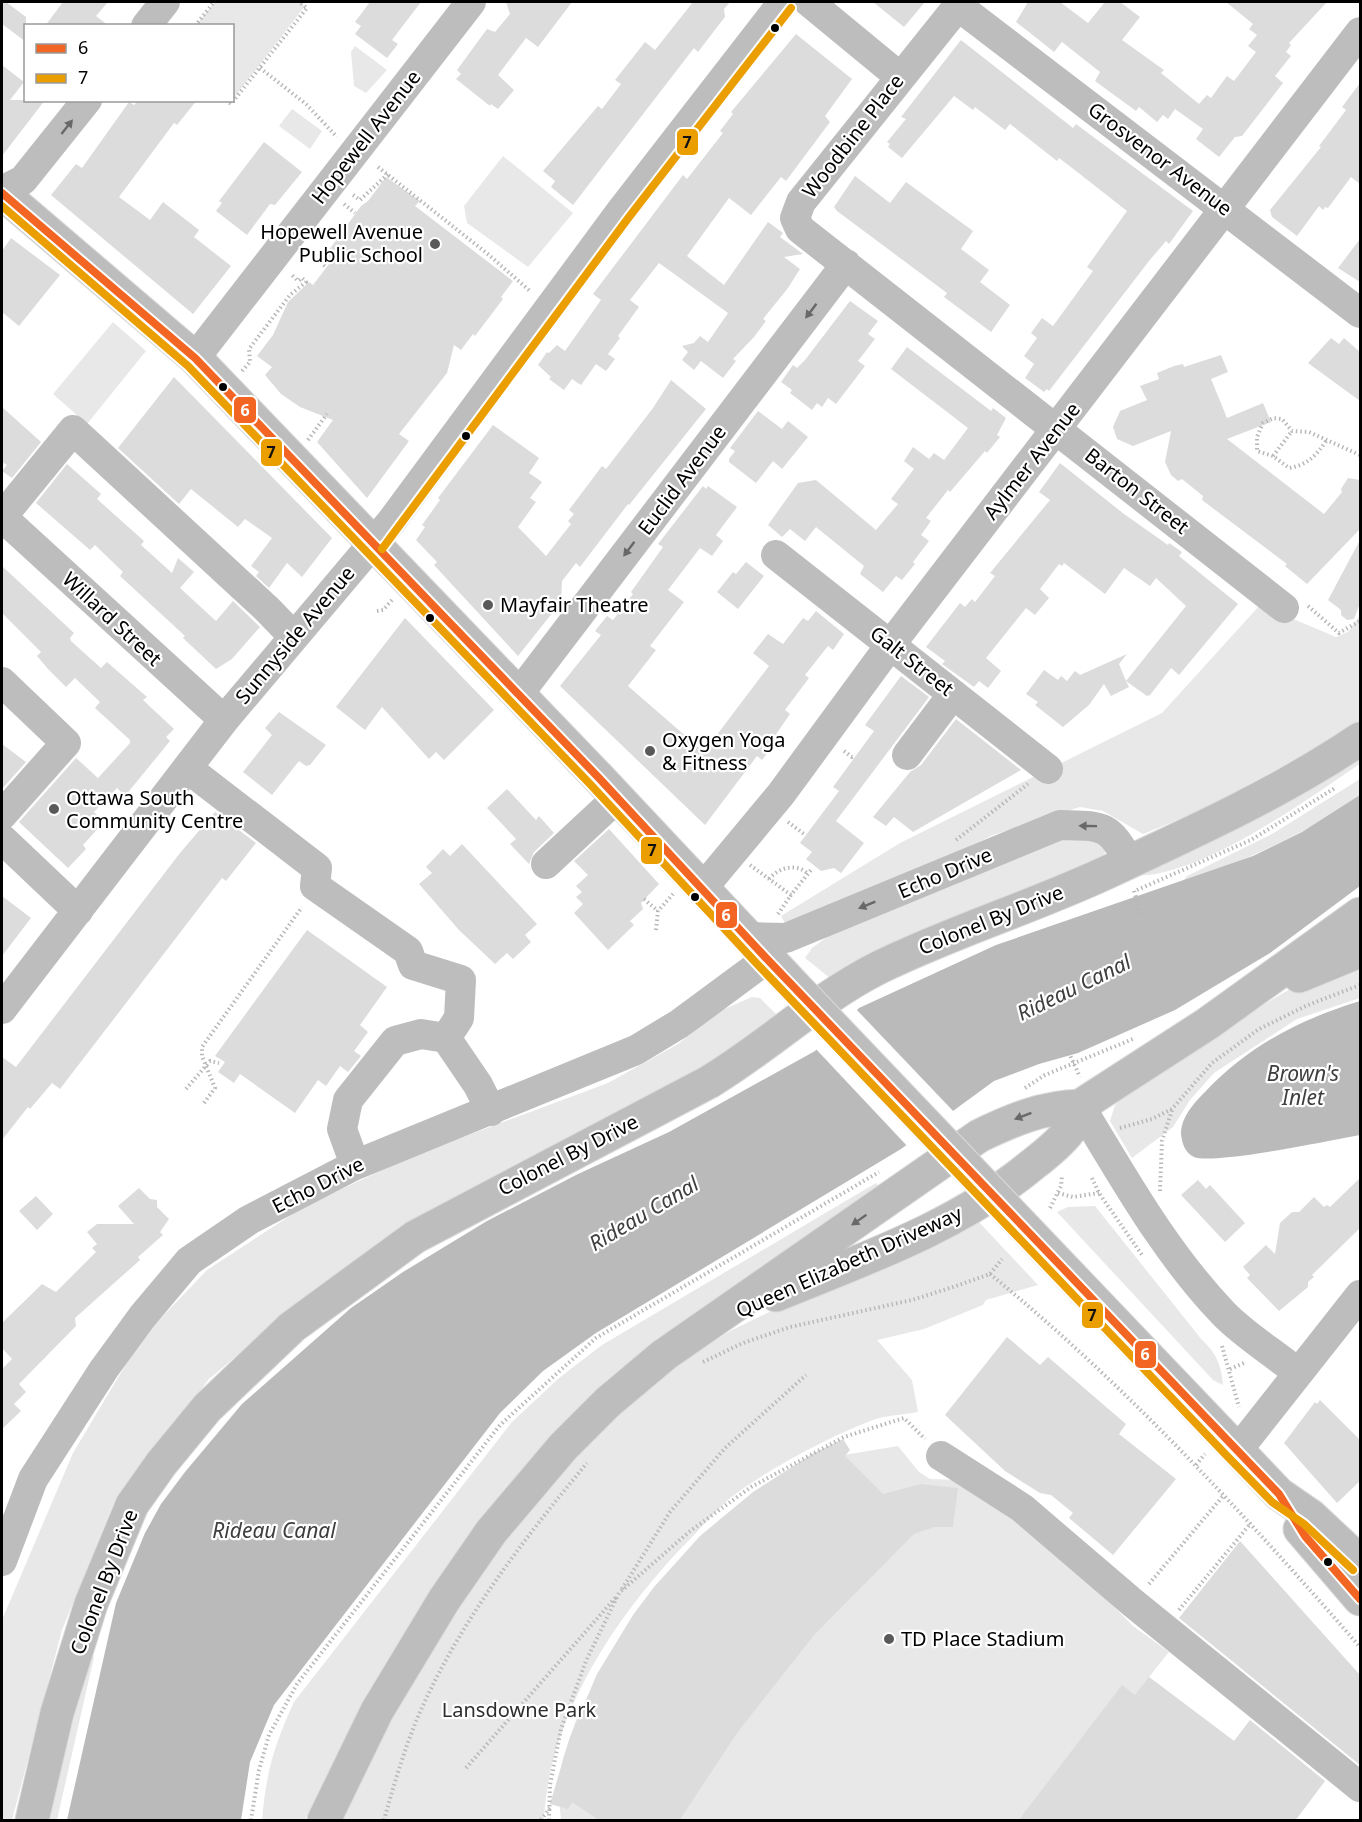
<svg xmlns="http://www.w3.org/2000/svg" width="1362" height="1822" font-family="'Noto Sans',sans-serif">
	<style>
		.green { fill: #e8e8e8 }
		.water { fill: #bababa }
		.pier { fill: #fff }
		.building { fill: #dcdcdc }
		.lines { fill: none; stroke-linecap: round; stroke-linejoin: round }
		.major-casing { stroke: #dbdbdb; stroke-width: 35 }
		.path { stroke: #b8b8b8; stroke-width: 4; stroke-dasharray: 1.5 3; stroke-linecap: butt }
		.minor { stroke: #bdbdbd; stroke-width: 30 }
		.major { stroke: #bdbdbd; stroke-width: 33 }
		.major-bridge-casing { stroke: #dbdbdb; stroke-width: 35; stroke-linecap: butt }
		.major-bridge { stroke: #bdbdbd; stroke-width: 33 }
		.bus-1-casing { stroke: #fff; stroke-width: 12 }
		.bus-2-casing { stroke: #fff; stroke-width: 12 }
		.bus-1 { stroke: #f26522; stroke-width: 8 }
		.bus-2 { stroke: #eb9e00; stroke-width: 8 }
		.oneway { fill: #686868 }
		.bus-dot { fill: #000; stroke: #fff; stroke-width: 2 }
		.poi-dot { fill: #595959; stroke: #fff; stroke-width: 2 }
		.labels { text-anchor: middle; stroke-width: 4.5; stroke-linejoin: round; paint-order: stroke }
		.street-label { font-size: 20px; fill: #000; stroke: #fff }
		.poi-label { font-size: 20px; fill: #000; stroke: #fff; text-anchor: start }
		.park-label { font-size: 20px; fill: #2d2d2d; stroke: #fff }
		.water-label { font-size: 21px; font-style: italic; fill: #3e3e3e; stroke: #fff }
		.line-badge { stroke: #fff; stroke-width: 2 }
		.badge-label { font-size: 16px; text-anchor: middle; font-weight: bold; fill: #fff }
		.pale-badge-label { font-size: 16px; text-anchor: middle; font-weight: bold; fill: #111 }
	</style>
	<rect width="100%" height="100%" fill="#fff"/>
	<path class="green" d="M215 2H299L305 6 233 99 232 26 196 25Z
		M355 46 387 70 366 93 354 86 351 52Z
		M292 109 322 131 310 149 279 126Z
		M503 156 573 213 528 267 467 223 464 206Z
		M113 322 146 351 87 424 53 394Z
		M1260 605 1336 637 1348 632 1360 615V722C1290 761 1218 806 1143 834L1103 811 1080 807 993 835 906 879 786 925 781 916 900 843 1162 713Z
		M1360 753V764C1306 800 1224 860 1160 873 1150 876 1138 875 1128 876Z
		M1360 779V795C1306 835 1245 860 1182 883L1187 876 1272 834Z
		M1091 836 1108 850 1102 856 830 978 805 958 812 948 838 929 1025 844Z
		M1360 961V998L1297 1019 1214 1073 1190 1100 1173 1127 1132 1158 1110 1121 1115 1105 1125 1096 1268 1002 1304 981Z
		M752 997 760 998 777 1015 716 1062 303 1300 209 1379 114 1502 62 1630 12 1820H2V1620L73 1453 141 1339 207 1270 305 1206 417 1154 608 1083 678 1044 720 1011Z
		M876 1183 879 1187 771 1267 658 1338 601 1385 486 1511 429 1593 373 1687 305 1820H262C266 1773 274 1745 294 1702L512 1422 559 1378 602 1345Z
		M1095 1206 1202 1340C1216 1352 1222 1367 1223 1385L1213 1380 1057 1212 1068 1207Z
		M979 1222 1038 1285 986 1300 983 1305 924 1329 877 1340 912 1380 918 1412C904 1415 887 1415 873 1420 832 1435 765 1471 730 1498 718 1509 706 1522 695 1534 621 1608 549 1712 544 1820H339L401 1694 475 1580 527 1511 565 1466 619 1411 695 1353 732 1330 794 1300Z
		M898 1446 919 1472 930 1479 958 1480 1067 1559 1133 1626 1169 1652 1149 1677 1234 1741 1295 1820H561L558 1788 563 1758 576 1720 636 1626 832 1457Z
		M91 1654 94 1657 57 1820H43Z"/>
	<path class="water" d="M1360 795V886L1270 953 1175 1010 1078 1053 1039 1064 994 1081 901 1149 596 1333 543 1371 500 1413 274 1705 250 1762 241 1820H67L116 1603 145 1533 161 1504 185 1472 242 1404 351 1308 403 1272 487 1221 578 1174 669 1132 815 1051 859 1008 996 945 1253 856 1302 832Z
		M1360 1001V1135C1333 1140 1213 1165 1194 1157 1185 1153 1182 1143 1181 1134 1181 1117 1194 1103 1205 1092 1248 1046 1301 1019 1360 1001Z"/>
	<path class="pier" d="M855 1008 955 1113 909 1148 814 1047Z"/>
	<path class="building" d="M2 2H6L26 17V42L2 24Z
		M63 2H108L96 16 109 26H45Z
		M370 2H421L392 40 398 44 387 58 355 34 361 26 355 22Z
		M506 2H572L538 47 526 38 498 75 514 90 498 109 491 104 490 106 456 79 461 74 457 70 487 29 495 32 510 14Z
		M693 2H730L724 9 725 17 721 22 698 52 694 48 573 205 551 187 555 181 543 171 598 106 602 109 621 84 615 80 645 42 655 50Z
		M873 2H925L904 27Z
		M1028 2H1060L1088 23 1105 2H1120L1140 17 1122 40 1164 70 1161 73 1199 104 1207 95 1211 98 1227 76 1234 81 1256 52 1248 46 1257 35 1249 29 1253 24 1226 2H1327L1289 43 1291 45 1286 52 1291 56 1275 76 1283 83 1242 136 1235 137 1219 157 1196 139 1203 129 1175 109 1168 119 1163 115 1157 122 1139 107 1136 111 1095 81 1100 72 1062 42 1054 52 1034 36 1016 22Z
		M796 34 852 79 825 116 830 122 786 181 781 177 751 215 729 198 687 256 724 285 768 222 783 233 780 237 803 254 784 257 800 269 788 288 763 319 766 321 754 337 733 359 736 361 723 378 701 361 694 370 682 360 688 352 682 346 694 343 700 336 708 342 728 313 659 263 630 300 639 307 618 336 620 338 608 354 615 359 606 371 596 364 581 385 572 379 564 390 549 379 551 377 538 365 547 352 549 353 557 345 565 351 601 300 593 294 683 175 687 179 723 133 720 131 733 114 731 112Z
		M961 40 1073 128 1076 124 1193 211 1169 244 1166 241 1149 261 1049 391 1047 389 1044 392 1025 378 1034 364 1024 356 1037 338 1031 333 1042 318 1053 326 1093 271 1087 267 1127 211 1076 171 1059 158 1057 161 1010 124 1005 130 975 107 973 110 954 96 902 158 888 147 890 144 887 142 906 119 901 117Z
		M2 65 24 82 10 100H45L2 156Z
		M1360 83V184L1351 177 1328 208 1325 207 1323 210 1319 206 1297 236 1272 217 1270 210 1321 147 1319 146 1346 110 1342 107Z
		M139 100H197L177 125 174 123 119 197 150 220 163 202 199 230 194 237 231 266 193 314 51 195 76 164 82 168 129 102 134 105Z
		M264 142 302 172 275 205 270 204 247 235 216 211 222 203 219 201Z
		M855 176 890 203 906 182 973 231 961 249 989 270 980 282 1010 305 991 332 944 297 947 293 837 211 834 207Z
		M386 177 420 201 415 206 513 281 501 297 503 299 475 336 473 334 461 350 454 345 447 373 399 434 409 441 367 498 317 442 333 420 300 407 281 394 265 375 272 367 257 356 273 335 288 302 309 282 313 285 332 260 326 254 361 206 368 201Z
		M11 238 60 275 19 326 2 312V251Z
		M1360 239V282L1338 268Z
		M850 301 878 321 868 334 875 339 858 361 865 366 836 404 828 398 822 407 817 403 812 410 790 393 792 390 781 382 793 365 797 368 805 360Z
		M1331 338 1339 344 1344 338 1360 352V401L1308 363Z
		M907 347 991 411 993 408 1006 418 997 435 1000 437 987 453 985 451 950 492 948 490 926 518 931 521 921 535 929 541 913 562 915 564 902 580 896 576 883 592 860 574 864 566 816 527 805 541 790 529 782 537 768 525 798 483 816 480 876 530 898 504 891 499 914 469 904 461 913 447 929 459 934 453 944 460 968 428 891 369Z
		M1221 355 1228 372 1211 379 1227 418 1263 403 1271 422 1227 439 1324 514 1342 492 1341 489 1348 478 1360 480V529L1307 584 1285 566 1287 564 1202 500 1203 496 1182 479 1178 481 1171 475 1165 462 1171 431 1133 446 1117 439 1113 427 1120 411 1147 400 1140 386 1159 379 1157 373 1174 366 1183 364 1184 367Z
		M174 377 332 538 302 577 287 563 269 588 256 576 259 572 251 566 272 538 245 519 238 527 191 489 179 504 118 448Z
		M671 380 706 409 629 505 628 504 580 567 576 563 562 581 561 602 518 656 434 565 437 562 416 540 425 527 422 525 440 500 438 498 493 425 539 458 529 473 542 482 530 498 536 502 518 527 546 556 571 524 568 521 574 514 569 510 602 466 606 469 653 408Z
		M2 407 41 442 12 478 2 471 7 465 2 462Z
		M758 411 782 429 788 421 808 437 782 469 773 461 756 483 729 462V459L735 451 730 448Z
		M1060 463 1124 514 1168 545 1169 543 1182 552 1179 556 1238 604 1179 675 1171 668 1150 695 1147 696 1126 681 1129 687 1111 696 1104 684 1089 705 1063 727 1035 705 1038 702 1026 694 1044 670 1058 680 1061 676 1067 681 1075 671 1080 675 1127 654 1119 664 1126 681 1186 606 1156 578 1150 586 1124 568 1105 594 1064 563 1062 566 1059 564 1040 589 1049 598 1035 615 1026 608 986 658 1001 671 988 688 979 681 974 687 942 664 945 661 926 647 960 603 965 607 972 599 975 602 995 576 990 573 1050 500 1039 492Z
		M67 464 101 494 97 499 144 541 141 545 172 573 178 558 194 572 180 588 216 621 233 601 260 627 232 659 216 669 183 638 185 636 120 576 123 572 95 545 90 550 36 503Z
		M703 486 706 489 708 486 737 507 716 535 723 541 712 556 700 548 668 590 684 602 650 646 656 650 628 686 704 752 769 666 753 653 768 634 783 644 803 618 808 621 816 611 844 634 833 650 828 646 805 675 809 678 785 710 790 714 770 743 773 746 762 760 757 756 705 825 560 686 601 635 595 631 607 616 613 620 633 594 631 592 663 547 658 544Z
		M1360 540V603L1354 619 1347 620 1341 615V610L1328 600Z
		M746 562 764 576 738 609 717 592 733 572 736 574Z
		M2 566 74 633 70 638 71 641 101 668 107 662 147 697 143 700 174 729 166 737 170 741 125 796 117 788 94 812 102 820 100 822 102 824 83 845 86 849 68 868 19 822 76 758 98 778 130 743V740L95 708 100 702 75 678 66 687 48 669 37 656 41 652 2 613Z
		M405 618 494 710 444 760 436 752 429 759 382 707 365 730 336 707Z
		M901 676 929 697 836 821 864 843 841 873 834 868 821 871 806 859 812 852 800 843 839 791 833 787 874 731 865 725Z
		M279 712 326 745 310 765 306 766 299 761 272 795 243 772 272 735 265 728Z
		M956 719 1021 770 913 832 894 817 886 826 873 817 910 772 921 765Z
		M2 744 26 762 2 789Z
		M507 789 536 820 539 816 554 833 534 852 529 864 510 844 516 839 487 808Z
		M215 812 256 843 226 881 222 878 60 1089 52 1083 30 1109 28 1107 2 1140V1057L16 1067 180 853Z
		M609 829 659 884 641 903 643 909 630 921 634 925 608 950 574 913 583 904 576 897 582 892 576 886 588 875 574 861Z
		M462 844 537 924 525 935 531 942 513 959 507 953 495 964 459 930 419 884 432 873 426 867 443 849 450 856Z
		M2 896 31 918 2 956Z
		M307 930 387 987 360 1025 368 1032 354 1051 361 1056 348 1072 340 1066 326 1086 318 1080 295 1113 240 1074 234 1083 218 1072 225 1062 215 1056Z
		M1360 1178V1228L1312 1275 1314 1277 1308 1282V1287L1279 1311 1247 1278 1250 1275 1243 1267 1245 1265 1266 1245 1275 1254 1280 1223 1292 1212H1299L1314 1197 1324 1207 1327 1205 1330 1207Z
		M1198 1180 1206 1189 1210 1185 1245 1223 1225 1242 1181 1195Z
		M139 1188 150 1199 157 1200V1207L169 1219 160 1232 163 1235 138 1257 140 1260 75 1318 76 1326 19 1384 26 1392 14 1404 21 1411 2 1429V1366L3 1368 12 1359 2 1348V1323L42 1284 56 1292 96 1252 92 1248 97 1244 87 1232 97 1224H134L118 1206Z
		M36 1196 53 1214 37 1230 19 1211Z
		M1007 1337 1040 1365 1048 1357 1126 1424 1119 1434 1176 1479 1113 1555 1069 1518 1073 1513 1051 1495 1040 1493 1005 1471 945 1415Z
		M1320 1400 1360 1440V1481L1337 1503 1284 1443 1315 1402 1317 1404Z
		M843 1439 850 1450 845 1456 883 1494 921 1484 958 1488 953 1527H934L914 1534 815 1634 737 1733 679 1821H600L572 1802 568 1809 550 1804 570 1737 597 1674 633 1615 654 1587 700 1536 753 1492 812 1454Z
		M1240 1541 1360 1675V1765L1179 1618Z
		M1149 1677 1234 1741 1250 1720 1325 1781 1295 1821H1018L1122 1685 1135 1695Z"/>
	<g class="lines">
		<g class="major-casing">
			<path id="major" d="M2 193 195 358 598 777 800 992
				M1299 976 1360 951
				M1087 1293 1279 1494 1311 1516 1360 1562
				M776 1295C864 1259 957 1227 1032 1165 1045 1155 1059 1144 1069 1131 1074 1124 1077 1114 1080 1106
				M1300 1529 1360 1599
				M32 1820 57 1713 91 1604 132 1505 161 1464 207 1408 292 1327 415 1237 709 1082C767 1047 817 999 878 968 953 931 1036 906 1112 870 1196 831 1283 791 1360 739
				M324 1820 377 1711 444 1600 491 1532 563 1447 608 1402 664 1355 979 1136C1012 1120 1043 1107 1080 1106L1207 1024 1360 914"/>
		</g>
		<path class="path" d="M195 26 214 2
			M260 68 306 104 337 137
			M226 100 231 104 307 8 299 2
			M378 167 489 255 530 291
			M353 195 360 200 388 174
			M344 204 355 213
			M307 250 327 268
			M242 371 250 362 249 349 290 295 306 282 302 278 298 281 291 274
			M308 440 327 414
			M1326 441C1316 456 1307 465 1289 468L1273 456 1257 451V437L1263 423 1273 418 1282 419 1292 431 1309 432 1360 455
			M1273 456 1292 431
			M1308 606 1339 633 1360 621
			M377 611 383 610 393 599
			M844 751 852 757 854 756
			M788 822 804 834
			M956 840 1028 784
			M750 865 791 895 811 870
			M769 879C779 867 797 863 808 874
			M1137 890 1251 840 1335 788
			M1134 891 1141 914
			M644 899 658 911
			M778 914 791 895
			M656 930 658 911 673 894
			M1063 1040 1080 1077
			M1025 1088 1045 1075 1133 1039
			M186 1089 210 1061 219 1063
			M204 1103 215 1088 202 1056V1047L302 907
			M1120 1128 1152 1119 1172 1109 1212 1063 1259 1029 1308 1005 1360 985
			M1092 1178 1099 1193 1142 1255
			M1160 1191 1162 1141 1172 1110
			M1058 1193 1073 1197 1099 1193
			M1050 1208 1061 1186 1062 1176
			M990 1274C1126 1385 1245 1515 1360 1647
			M1222 1346 1239 1407
			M703 1362 743 1343 790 1327 912 1300 953 1287 990 1274 1002 1259
			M1230 1369 1244 1363
			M1196 1465 1205 1454
			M1149 1584 1223 1496
			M622 1589 670 1512 725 1448 806 1375
			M1179 1610 1251 1523
			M466 1768 616 1597
			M251 1820 259 1770 269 1735 297 1684 500 1425 596 1338 879 1172
			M384 1820C394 1784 405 1747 420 1712 461 1620 523 1540 587 1463
			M541 1820 550 1808
			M549 1820 550 1785 561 1729 586 1661 619 1593 689 1532 751 1487 844 1437 904 1418 925 1439"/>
		<path class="minor" d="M809 2 900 77
			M957 2 958 6 801 202 795 218 800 229 1284 608
			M958 6 1360 313
			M146 26 165 2
			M2 191 23 180 87 100
			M195 358 471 2
			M2 517 73 430 267 609 294 637
			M2 517 224 720
			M776 555 1048 769
			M2 682 66 743 2 815
			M518 695 846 264
			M907 755 953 694
			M187 768 317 868 315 886 408 951 413 965 461 980 459 1018 446 1038
			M2 839 78 911
			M546 864 617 798
			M702 889 781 794 891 644 1360 32
			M747 937 786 938 1060 825C1101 826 1109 823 1129 862
			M2 1009 224 720 391 522 621 211 783 2
			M1080 1106C1124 1178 1164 1251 1223 1313 1244 1335 1274 1353 1298 1373
			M355 1165 342 1129 348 1100 395 1041 421 1034 446 1038 478 1085 491 1111
			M1237 1451 1360 1295
			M941 1456 1022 1508 1133 1603 1360 1787
			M2 1561 33 1479 104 1369 142 1317 189 1261 249 1220 355 1165 636 1050 679 1024 767 959"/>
		<use href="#major" class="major"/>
		<g class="major-bridge-casing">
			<path id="major-bridge" d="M800 992 1087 1293"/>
		</g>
		<use href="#major-bridge" class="major-bridge"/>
		<g class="bus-1-casing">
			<path id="bus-1" d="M2 193 195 358 598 777 767 959 1279 1494 1305 1536 1360 1599"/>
		</g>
		<g class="bus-2-casing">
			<path id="bus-2" d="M2 206 188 366 590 784 759 966 1229 1458 1272 1502 1304 1524 1353 1570
				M382 549 629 217 791 8"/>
		</g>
		<use href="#bus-1" class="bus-1"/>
		<use href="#bus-2" class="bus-2"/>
	</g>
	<defs><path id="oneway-solid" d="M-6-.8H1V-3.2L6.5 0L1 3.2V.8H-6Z" transform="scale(1.5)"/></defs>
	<g class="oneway">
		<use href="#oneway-solid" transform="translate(67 127) rotate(-52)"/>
		<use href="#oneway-solid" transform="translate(811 311) rotate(127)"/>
		<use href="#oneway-solid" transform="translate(629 549) rotate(127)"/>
		<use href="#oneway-solid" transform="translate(1088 826) rotate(-179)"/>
		<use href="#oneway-solid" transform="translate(867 905) rotate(158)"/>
		<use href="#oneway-solid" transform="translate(1023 1116) rotate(159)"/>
		<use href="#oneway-solid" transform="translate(859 1220) rotate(145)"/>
	</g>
	<g class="bus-dot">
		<circle cx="775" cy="28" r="5"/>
		<circle cx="223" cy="387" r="5"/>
		<circle cx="466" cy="436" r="5"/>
		<circle cx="430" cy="618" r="5"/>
		<circle cx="695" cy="897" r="5"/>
		<circle cx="1328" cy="1562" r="5"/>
	</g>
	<g class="poi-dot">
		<circle cx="435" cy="244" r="6"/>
		<circle cx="488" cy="605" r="6"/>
		<circle cx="650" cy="751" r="6"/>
		<circle cx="54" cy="809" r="6"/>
		<circle cx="889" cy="1639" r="6"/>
	</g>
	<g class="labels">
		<g class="street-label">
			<text transform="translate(853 136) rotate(-52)" y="7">Woodbine Place</text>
			<text transform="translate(366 137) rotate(-52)" y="7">Hopewell Avenue</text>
			<text transform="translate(1160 159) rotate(37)" y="7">Grosvenor Avenue</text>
			<text transform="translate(1032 461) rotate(-52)" y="7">Aylmer Avenue</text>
			<text transform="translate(682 480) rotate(-53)" y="7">Euclid Avenue</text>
			<text transform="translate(1137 491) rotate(38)" y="7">Barton Street</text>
			<text transform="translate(112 619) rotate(43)" y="7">Willard Street</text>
			<text transform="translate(295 635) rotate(-50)" y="7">Sunnyside Avenue</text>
			<text transform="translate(912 661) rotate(38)" y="7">Galt Street</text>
			<text transform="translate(945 873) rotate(-23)" y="7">Echo Drive</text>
			<text transform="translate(991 920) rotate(-22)" y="7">Colonel By Drive</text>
			<text transform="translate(568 1155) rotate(-27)" y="7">Colonel By Drive</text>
			<text transform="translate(318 1185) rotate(-27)" y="7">Echo Drive</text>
			<text transform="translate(849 1262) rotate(-24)" y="7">Queen Elizabeth Driveway</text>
			<text transform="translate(104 1582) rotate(-69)" y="7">Colonel By Drive</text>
		</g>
		<g class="poi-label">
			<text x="423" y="239" text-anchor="end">Hopewell Avenue<tspan x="423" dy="23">Public School</tspan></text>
			<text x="500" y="612">Mayfair Theatre</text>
			<text x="662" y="747">Oxygen Yoga<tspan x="662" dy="23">&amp; Fitness</tspan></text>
			<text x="66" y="805">Ottawa South<tspan x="66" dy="23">Community Centre</tspan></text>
			<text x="901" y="1646">TD Place Stadium</text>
		</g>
		<g class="park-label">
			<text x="519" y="1717">Lansdowne Park</text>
		</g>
		<g class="water-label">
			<text transform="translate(1074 988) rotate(-26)" y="7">Rideau Canal</text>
			<text x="1303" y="1081">Brown's<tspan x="1303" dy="24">Inlet</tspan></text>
			<text transform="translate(644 1214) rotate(-31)" y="7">Rideau Canal</text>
			<text x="274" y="1538">Rideau Canal</text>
		</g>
	</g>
	<g class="line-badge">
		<rect x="676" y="128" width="23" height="28" rx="6" fill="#eb9e00"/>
		<rect x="233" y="396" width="24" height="28" rx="6" fill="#f26522"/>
		<rect x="260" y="438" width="23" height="29" rx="6" fill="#eb9e00"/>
		<rect x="640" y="836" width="23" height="29" rx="6" fill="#eb9e00"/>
		<rect x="715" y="901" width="23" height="28" rx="6" fill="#f26522"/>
		<rect x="1081" y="1301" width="23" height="28" rx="6" fill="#eb9e00"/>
		<rect x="1134" y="1340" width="23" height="29" rx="6" fill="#f26522"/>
	</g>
	<g class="badge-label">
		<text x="245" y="416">6</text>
		<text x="726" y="921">6</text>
		<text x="1145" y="1360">6</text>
	</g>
	<g class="pale-badge-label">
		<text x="687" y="148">7</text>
		<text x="271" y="458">7</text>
		<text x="652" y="856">7</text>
		<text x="1092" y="1321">7</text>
	</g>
	<rect width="1362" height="1822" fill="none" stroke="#000000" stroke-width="6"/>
	<rect x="24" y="24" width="210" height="78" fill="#ffffff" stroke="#999999" stroke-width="1.5"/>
	<rect x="36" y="44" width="30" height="9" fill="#f26522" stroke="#999999" stroke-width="1.5"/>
	<text x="78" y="54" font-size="18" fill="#000000">6</text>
	<rect x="36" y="74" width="30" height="9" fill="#eb9e00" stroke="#999999" stroke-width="1.5"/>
	<text x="78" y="84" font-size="18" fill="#000000">7</text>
</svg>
